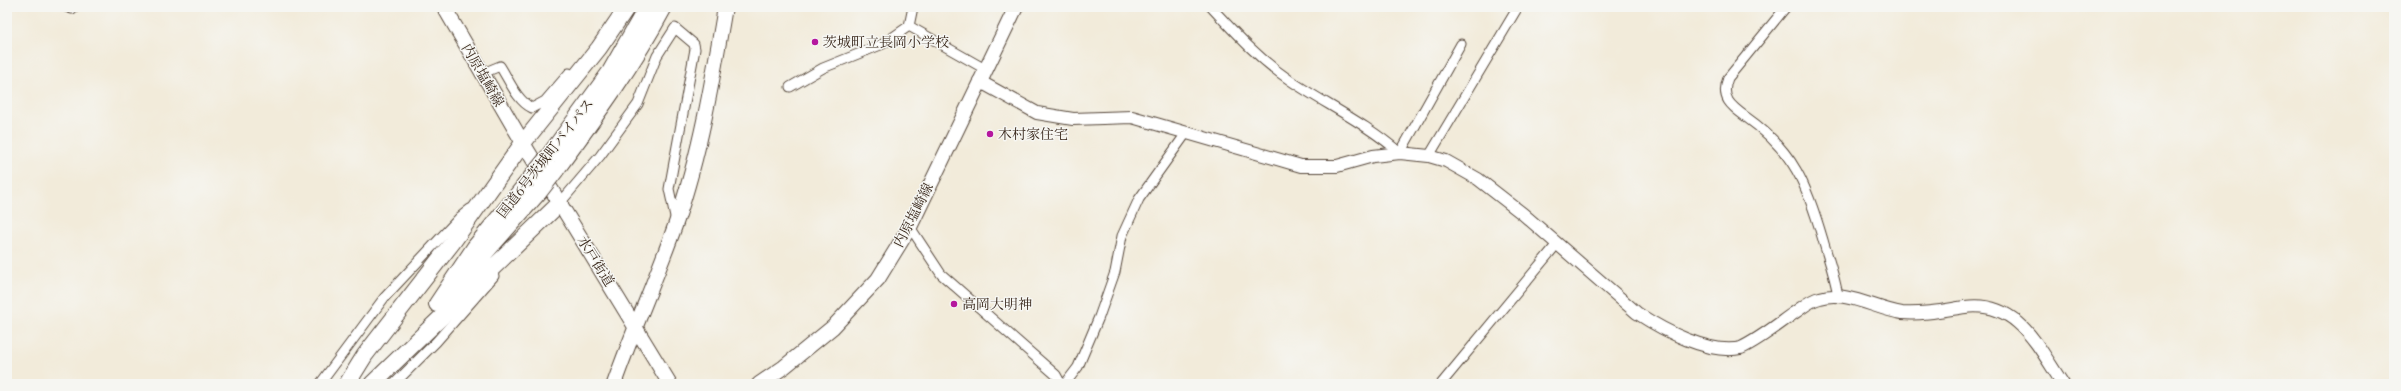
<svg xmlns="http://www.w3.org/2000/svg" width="2401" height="391" font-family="Cardo,'Noto Serif JP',serif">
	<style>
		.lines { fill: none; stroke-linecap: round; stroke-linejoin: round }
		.street-casing { stroke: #56473a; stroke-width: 11 }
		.secondary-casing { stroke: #56473a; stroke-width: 14 }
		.primary-casing { stroke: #56473a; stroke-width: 16 }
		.highway-casing { stroke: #56473a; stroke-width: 18 }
		.street { stroke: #fff; stroke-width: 9 }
		.secondary { stroke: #fff; stroke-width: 12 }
		.primary { stroke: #fff; stroke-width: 14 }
		.highway { stroke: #fff; stroke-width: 16 }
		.highway-bridge-casing { stroke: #56473a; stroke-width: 18; stroke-linecap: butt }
		.highway-bridge { stroke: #fff; stroke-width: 16 }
		.poi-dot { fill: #b5179e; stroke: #f6f6f2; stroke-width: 1.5 }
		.labels { text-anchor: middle; stroke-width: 3; stroke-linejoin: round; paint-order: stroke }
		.poi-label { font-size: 14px; fill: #3b2a1e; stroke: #f6f6f2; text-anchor: start }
		.street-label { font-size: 14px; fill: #3b2a1e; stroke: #f6f6f2 }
	</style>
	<rect width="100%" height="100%" fill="#f6f6f2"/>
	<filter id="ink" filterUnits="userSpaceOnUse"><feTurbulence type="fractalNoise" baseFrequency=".025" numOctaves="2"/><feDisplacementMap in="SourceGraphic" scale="8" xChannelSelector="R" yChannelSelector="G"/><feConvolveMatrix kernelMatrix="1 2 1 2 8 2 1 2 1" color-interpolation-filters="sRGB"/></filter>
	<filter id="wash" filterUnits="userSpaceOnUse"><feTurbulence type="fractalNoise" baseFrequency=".012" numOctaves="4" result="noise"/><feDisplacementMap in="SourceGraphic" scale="16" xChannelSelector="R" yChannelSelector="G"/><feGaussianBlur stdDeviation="0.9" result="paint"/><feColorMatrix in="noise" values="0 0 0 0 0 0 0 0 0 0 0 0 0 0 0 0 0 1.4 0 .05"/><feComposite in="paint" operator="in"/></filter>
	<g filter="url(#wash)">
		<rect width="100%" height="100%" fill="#f2ebda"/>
	</g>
	<g filter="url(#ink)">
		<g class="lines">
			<g class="street-casing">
				<path id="street" d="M66 7 72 9 74 7
					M913 7 909 26 985 69
					M1211 7C1236 34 1260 60 1291 81 1327 105 1367 124 1400 153L1461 44
					M1786 7 1728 78C1720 98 1731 106 1746 117 1794 151 1807 185 1823 240 1828 258 1835 277 1838 296
					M483 73 500 66C509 80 517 101 532 108L545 101 569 73
					M790 87 823 68 883 44 909 26
					M1429 156 1518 7
					M560 203 600 156 638 104 657 56 675 28 694 44 695 49 669 189 676 221
					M910 227 941 274 1056 375 1061 384
					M320 384 384 298 460 217 470 209
					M394 384 436 342 494 276
					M1065 384 1078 367 1099 317 1115 272 1122 236 1139 199 1187 132
					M1441 384 1557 244"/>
			</g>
			<g class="secondary-casing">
				<path id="secondary" d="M979 81 1037 113 1073 119 1132 117 1301 166H1337L1373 156 1400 153 1429 156 1446 161 1478 179 1523 214 1637 313C1663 330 1709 355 1741 348 1760 339 1777 325 1794 313 1802 308 1810 300 1820 298 1847 290 1875 309 1902 313 1923 315 1945 310 1965 307 2018 300 2038 347 2063 384"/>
			</g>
			<g class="primary-casing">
				<path id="primary" d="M444 7 523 143 670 384
					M614 384C633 330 657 277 676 223 700 155 713 78 725 7
					M759 384 784 367 833 327 878 279 910 227 1016 7"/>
			</g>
			<g class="highway-casing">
				<path id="highway" d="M548 157 610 72 647 7
					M556 170C595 117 633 65 664 7
					M454 288 539 192
					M437 304 475 247 531 178
					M347 384 365 355 452 243 523 143 599 48 627 7
					M372 384 560 203"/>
			</g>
			<use href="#street" class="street"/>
			<use href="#secondary" class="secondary"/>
			<use href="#primary" class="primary"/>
			<use href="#highway" class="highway"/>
			<g class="highway-bridge-casing">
				<path id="highway-bridge" d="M531 178 548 157
					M539 192 556 170"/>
			</g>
			<use href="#highway-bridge" class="highway-bridge"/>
		</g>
	</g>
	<g class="poi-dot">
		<circle cx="815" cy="42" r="4"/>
		<circle cx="990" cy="134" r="4"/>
		<circle cx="954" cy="304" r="4"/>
	</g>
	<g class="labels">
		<g class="poi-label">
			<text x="823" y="47">茨城町立長岡小学校</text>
			<text x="998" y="139">木村家住宅</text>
			<text x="962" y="309">高岡大明神</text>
		</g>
		<g class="street-label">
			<text transform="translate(483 75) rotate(60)" y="5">内原塩崎線</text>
			<text transform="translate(545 158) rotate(-52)" y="5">国道6号茨城町バイパス</text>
			<text transform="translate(913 215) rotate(-63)" y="5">内原塩崎線</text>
			<text transform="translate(596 261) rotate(58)" y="5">水戸街道</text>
		</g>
	</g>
	<rect width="2401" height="391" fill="none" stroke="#f6f6f2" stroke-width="24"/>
</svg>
